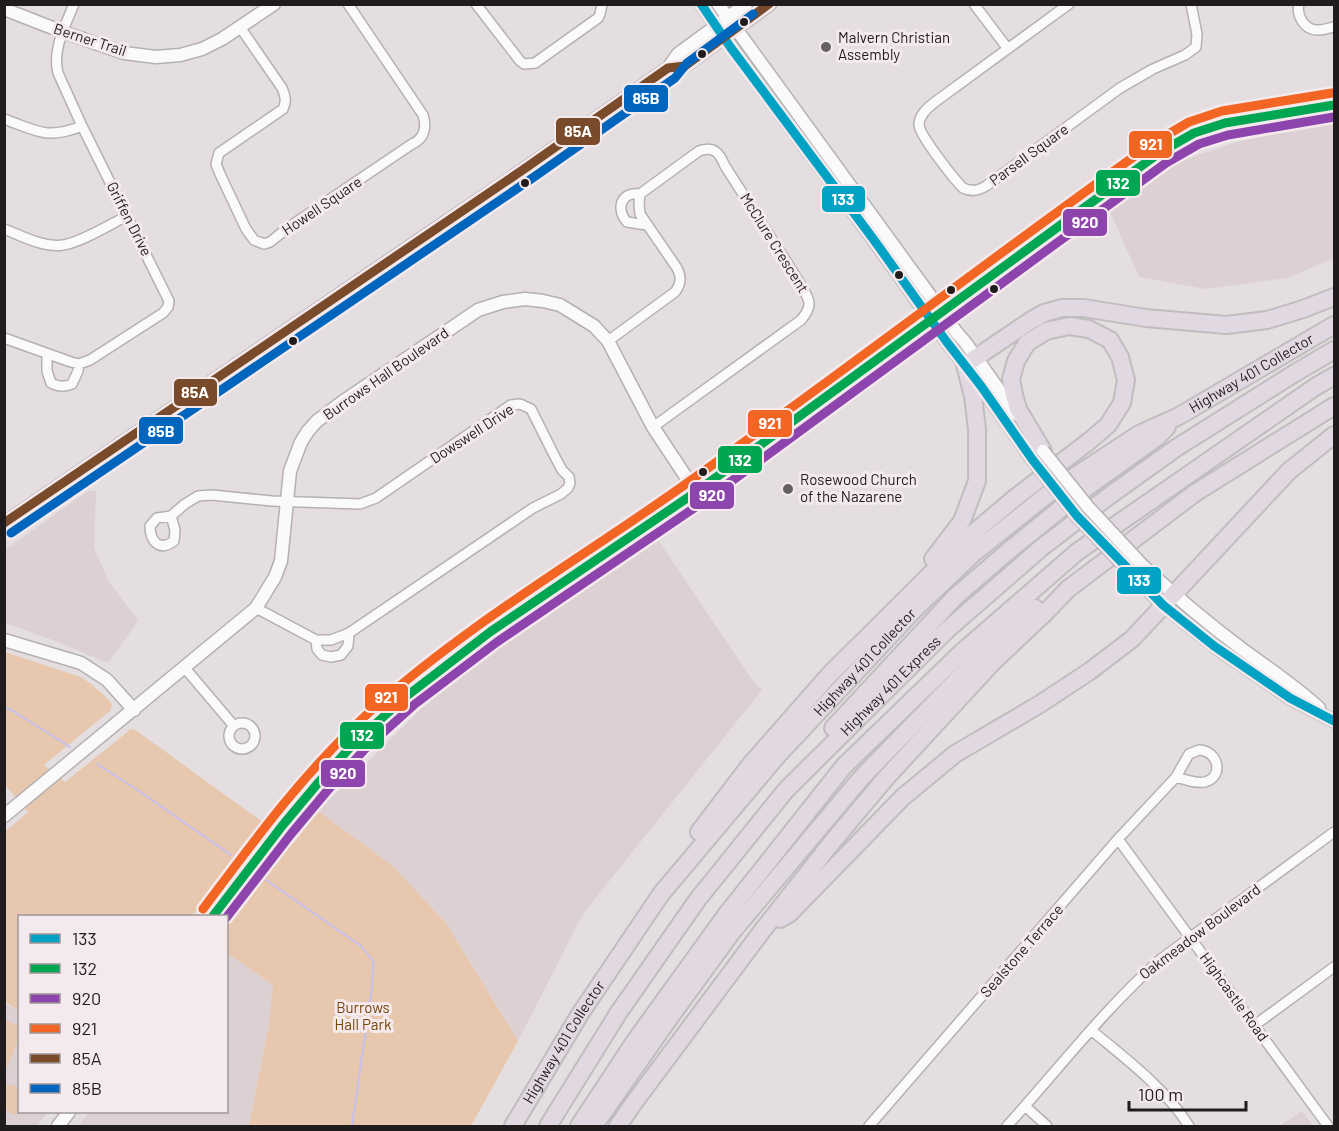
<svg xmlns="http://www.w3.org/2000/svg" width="1339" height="1131" font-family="Barlow,sans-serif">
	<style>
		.built { fill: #dcd0d3 }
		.green { fill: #e7c8af }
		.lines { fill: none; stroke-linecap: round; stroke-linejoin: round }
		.stream { stroke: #c7c0ed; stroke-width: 2 }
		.street-casing { stroke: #b5b0b2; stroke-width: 12 }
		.secondary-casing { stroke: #b5b0b2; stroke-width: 15 }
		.highway-casing { stroke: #c0bdbe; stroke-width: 20 }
		.street { stroke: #fbfafa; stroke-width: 9 }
		.secondary { stroke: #fbfafa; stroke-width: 12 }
		.highway { stroke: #e1d8e2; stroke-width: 16 }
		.secondary-bridge-casing { stroke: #b5b0b2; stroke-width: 15; stroke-linecap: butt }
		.secondary-bridge { stroke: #fbfafa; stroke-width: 12 }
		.bus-1-casing { stroke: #f4e9ec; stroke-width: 14 }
		.bus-2-casing { stroke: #f4e9ec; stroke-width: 14 }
		.bus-3-casing { stroke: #f4e9ec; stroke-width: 14 }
		.bus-4-casing { stroke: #f4e9ec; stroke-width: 14 }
		.bus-5-casing { stroke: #f4e9ec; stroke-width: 14 }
		.bus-6-casing { stroke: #f4e9ec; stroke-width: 14 }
		.bus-1 { stroke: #02a2c5; stroke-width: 9 }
		.bus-2 { stroke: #00a651; stroke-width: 9 }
		.bus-3 { stroke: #8e44ad; stroke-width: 9 }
		.bus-4 { stroke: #f26522; stroke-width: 9 }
		.bus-5 { stroke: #7a4b2a; stroke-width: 9 }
		.bus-6 { stroke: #0065bd; stroke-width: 9 }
		.bus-dot { fill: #201c1d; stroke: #f4e9ec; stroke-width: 2 }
		.poi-dot { fill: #656061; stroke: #f4e9ec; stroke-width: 2 }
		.labels { text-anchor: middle; stroke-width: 6; stroke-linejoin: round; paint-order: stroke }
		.poi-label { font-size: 15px; fill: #201c1d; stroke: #f4e9ec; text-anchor: start }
		.street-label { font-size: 15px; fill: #201c1d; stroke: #f4e9ec }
		.park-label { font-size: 15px; fill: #784609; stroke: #f4e9ec }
		.line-badge { stroke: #f4e9ec; stroke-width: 2 }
		.badge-label { font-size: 16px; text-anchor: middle; font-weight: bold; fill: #fff }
	</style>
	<rect width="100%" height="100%" fill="#e4dee0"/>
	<path class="built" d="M1334 123V258L1287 278 1205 289 1139 277 1109 209 1160 168 1240 141Z
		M88 491H96L94 548 108 580 138 621 108 663 58 642 5 623V550Z
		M656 537 751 678 762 690 583 914 518 1041 446 923 393 866 318 811 420 710 526 621 592 582Z
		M227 952 276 987 249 1125 242 1126H79L89 1112H226Z
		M4 1002 19 1013 20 1112H48L37 1126H5Z
		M1302 1111 1313 1126H1279Z"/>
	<path class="green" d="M5 652 81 677C93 685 103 693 112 704L111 710 44 765 65 782 131 729 133 730 134 729 264 823 220 878 192 916H20L19 1012 5 1001V832L28 812 5 785Z
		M318 811 393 866 446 923 518 1041 471 1126H257V1124L249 1125 269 1024 273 985 227 953V923L286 841 293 844Z
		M4 1020 20 1026 19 1038 6 1070 4 1069Z
		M12 1084 19 1088 20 1112H21L13 1115 4 1108 5 1087Z"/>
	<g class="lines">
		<path class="stream" d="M4 707 13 711 70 747
			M97 764 139 791 231 855
			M266 880 361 946 373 961 372 986 352 1126"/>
		<g class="street-casing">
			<path id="street" d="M476 4 520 61 524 64 535 63 598 18 600 14 602 4
				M974 4 1008 49
				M1069 4 935 102C927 108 919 115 919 125 920 136 954 179 963 188 971 192 978 191 986 186L1120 88 1153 69 1185 55 1196 47 1197 34 1191 4
				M1299 4C1296 16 1305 31 1319 30 1324 30 1329 28 1334 27
				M240 27 282 88C285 95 287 101 283 109L219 153 216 164 220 174 246 229 254 240 264 244 270 242 289 227 412 144C424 139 427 128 423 115L348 4
				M4 119C37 131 47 140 82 126
				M640 194C620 191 616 210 627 222L647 225
				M4 229C22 236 44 248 63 245 80 243 111 224 127 216
				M4 338 71 362 79 364 90 360 163 313 168 307 169 301 82 126 58 73C52 50 65 26 74 4
				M608 341 675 292C681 284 682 277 677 268L640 214 639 203 640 194 699 151C714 146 719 152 725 166L798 280C807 297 816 303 801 320L653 427
				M47 354V371L51 383C59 387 64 387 72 384L78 371 79 364
				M171 516 175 530 174 541C159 552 150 541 150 526L157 518 171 516 185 504 198 496 212 495 272 501 360 504 376 498 511 405 520 404 531 409 554 455 562 470 569 477 570 483 568 488 561 494 533 508 349 633 331 640H316L256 608
				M316 640 317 649 322 655 331 657 341 655 348 646 349 633
				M184 667 234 726
				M229 736a13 13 0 1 1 26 0a13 13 0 1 1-26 0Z
				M1199 750C1219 751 1224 777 1205 782 1196 784 1184 779 1176 777L1189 754Z
				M1118 839 1328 1126
				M1255 1025 1334 967
				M1091 1030C1126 1059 1165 1088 1189 1126
				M1025 1106 1047 1126
				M869 1126 1118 839 1176 777
				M1007 1126C1058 1070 1104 1009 1161 959L1334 832"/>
		</g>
		<g class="secondary-casing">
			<path id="secondary" d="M701 4C771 104 846 199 915 298
				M718 4 926 290
				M4 9 63 32 124 53 156 57 180 55 202 49 222 39 274 4
				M668 68 685 66 770 4
				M957 333 965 342 1016 414
				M946 341 981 386 1032 459
				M4 523 425 236 527 167 668 68 678 54 746 4
				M1143 566C1174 595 1207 623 1242 649 1268 668 1295 686 1319 708
				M1133 575 1163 605 1214 646 1290 698 1334 721
				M4 640 81 663 107 680 134 710
				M4 816 256 608 275 577 281 561 290 471 301 442 308 431 317 421 341 403 478 310 503 302 525 299 543 301 560 305 594 326 608 341 653 427 696 492
				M213 916C258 856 303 795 356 741 422 676 500 625 576 574 616 547 656 519 696 492L1159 153 1194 133 1225 123 1334 105
				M58 1126 69 1112"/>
		</g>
		<g class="highway-casing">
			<g id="highway">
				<path d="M933 559 962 521 977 481V429L973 396 965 365 1030 321 1044 313 1062 308H1084L1146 318 1226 325 1267 320 1303 309 1334 297"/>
				<path d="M833 728 955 597 1006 553 1086 488 1156 438 1167 427"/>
				<path d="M699 832 750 765 830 674 964 541 1016 497 1088 442 1108 425 1122 403 1126 380 1120 357 1110 340 1089 329 1069 326 1046 331 1027 343 1016 361 1011 379 1014 395 1018 409 1043 451"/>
				<path d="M780 919 789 914 903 797 955 754 1040 704 1090 671 1132 639 1289 471 1334 435"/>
				<path id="s1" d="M513 1126 580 1014 661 894 778 755 915 609 974 553 1048 494 1139 434 1179 416 1334 325"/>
				<path id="s2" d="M548 1126 619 1012 698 899 786 790 947 630 1041 548 1109 496 1176 448 1295 373 1334 350"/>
				<path d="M579 1126 635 1041 726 915 844 766 963 651 1077 552 1315 387 1334 376"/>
				<path d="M594 1126 668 1020 732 932 862 777 983 653 1035 608"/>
				<path d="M618 1126 633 1104 762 931 833 841 885 779 993 662 1043 615 1068 589 1195 493 1334 406"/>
			</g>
		</g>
		<use href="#street" class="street"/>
		<use href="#secondary" class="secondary"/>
		<use href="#highway" class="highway"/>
		<g class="secondary-bridge-casing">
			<path id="secondary-bridge" d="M926 290 957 333
				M915 298 946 341
				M1043 451 1088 507 1143 566
				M1032 459 1077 516 1133 575"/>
		</g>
		<use href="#secondary-bridge" class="secondary-bridge"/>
		<g class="bus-1-casing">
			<path id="bus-1" d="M701 4 731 48 874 240 946 341 981 386 1032 459 1077 516 1163 605 1214 646 1290 698 1334 721"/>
		</g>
		<g class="bus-2-casing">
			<path id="bus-2" d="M213 916 282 826 318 783 356 741 408 695 490 632 696 492 1159 153 1194 133 1225 123 1334 105"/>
		</g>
		<g class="bus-3-casing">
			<path id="bus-3" d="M226 918 291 834 327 791 364 750 415 704 497 642 703 502 1166 163 1199 144 1228 135 1334 117"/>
		</g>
		<g class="bus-4-casing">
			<path id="bus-4" d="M203 909C256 838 309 766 375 707 472 621 585 556 690 481 846 370 997 254 1153 143L1189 122 1222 111 1332 93"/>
		</g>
		<g class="bus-5-casing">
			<path id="bus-5" d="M4 523 527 167 668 68 685 66 769 4"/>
		</g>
		<g class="bus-6-casing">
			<path id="bus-6" d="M11 533 534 177 675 78 687 63 753 14"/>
		</g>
		<use href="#bus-1" class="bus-1"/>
		<use href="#bus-2" class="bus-2"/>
		<use href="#bus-3" class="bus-3"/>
		<use href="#bus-4" class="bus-4"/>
		<use href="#bus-5" class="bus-5"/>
		<use href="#bus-6" class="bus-6"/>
	</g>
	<g class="bus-dot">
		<circle cx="744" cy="22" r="5"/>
		<circle cx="702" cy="54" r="5"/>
		<circle cx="525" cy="183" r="5"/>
		<circle cx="899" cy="275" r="5"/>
		<circle cx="994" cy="289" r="5"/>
		<circle cx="951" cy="290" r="5"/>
		<circle cx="293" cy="341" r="5"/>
		<circle cx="703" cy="472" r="5"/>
	</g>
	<g class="poi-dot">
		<circle cx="826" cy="47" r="6"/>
		<circle cx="788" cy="489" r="6"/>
	</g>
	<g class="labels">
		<g class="poi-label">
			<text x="838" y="43">Malvern Christian<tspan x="838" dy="17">Assembly</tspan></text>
			<text x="800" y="485">Rosewood Church<tspan x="800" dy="17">of the Nazarene</tspan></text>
		</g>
		<g class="street-label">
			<text transform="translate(90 40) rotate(18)" y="5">Berner Trail</text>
			<text transform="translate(1029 155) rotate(-36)" y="5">Parsell Square</text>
			<text transform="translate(322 206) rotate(-34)" y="5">Howell Square</text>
			<text transform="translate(129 219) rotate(63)" y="5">Griffen Drive</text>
			<text transform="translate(774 243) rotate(58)" y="5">McClure Crescent</text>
			<text transform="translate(386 374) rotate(-35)" y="5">Burrows Hall Boulevard</text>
			<text dy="5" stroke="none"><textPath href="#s1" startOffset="1070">Highway 401 Collector</textPath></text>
			<text transform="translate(472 434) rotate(-33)" y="5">Dowswell Drive</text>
			<text dy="5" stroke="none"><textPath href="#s1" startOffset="584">Highway 401 Collector</textPath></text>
			<text dy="5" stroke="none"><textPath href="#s2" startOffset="560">Highway 401 Express</textPath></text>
			<text transform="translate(1200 932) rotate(-37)" y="5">Oakmeadow Boulevard</text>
			<text transform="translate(1022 951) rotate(-49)" y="5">Sealstone Terrace</text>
			<text transform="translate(1234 997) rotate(54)" y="5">Highcastle Road</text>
			<text dy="5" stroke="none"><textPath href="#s1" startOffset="98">Highway 401 Collector</textPath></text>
		</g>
		<g class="park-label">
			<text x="363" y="1013">Burrows<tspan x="363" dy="17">Hall Park</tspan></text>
		</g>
	</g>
	<g class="line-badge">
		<rect x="623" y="84" width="46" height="29" rx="6" fill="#0065bd"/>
		<rect x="555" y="117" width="46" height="29" rx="6" fill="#7a4b2a"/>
		<rect x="1128" y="130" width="45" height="29" rx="6" fill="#f26522"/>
		<rect x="1095" y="169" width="46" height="28" rx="6" fill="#00a651"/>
		<rect x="821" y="185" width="45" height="28" rx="6" fill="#02a2c5"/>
		<rect x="1062" y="208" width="46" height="29" rx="6" fill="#8e44ad"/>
		<rect x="173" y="378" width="45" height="29" rx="6" fill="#7a4b2a"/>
		<rect x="747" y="409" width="46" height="29" rx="6" fill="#f26522"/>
		<rect x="138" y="416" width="46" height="29" rx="6" fill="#0065bd"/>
		<rect x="717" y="445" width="46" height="29" rx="6" fill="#00a651"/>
		<rect x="689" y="481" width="46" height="29" rx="6" fill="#8e44ad"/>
		<rect x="1116" y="566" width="46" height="29" rx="6" fill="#02a2c5"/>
		<rect x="364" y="683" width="45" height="29" rx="6" fill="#f26522"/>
		<rect x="339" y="721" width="46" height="29" rx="6" fill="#00a651"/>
		<rect x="320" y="759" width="46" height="29" rx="6" fill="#8e44ad"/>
	</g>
	<g class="badge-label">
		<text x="646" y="104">85B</text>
		<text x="578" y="137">85A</text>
		<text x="1151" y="150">921</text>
		<text x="1118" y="189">132</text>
		<text x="843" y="205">133</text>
		<text x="1085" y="228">920</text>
		<text x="195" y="398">85A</text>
		<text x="770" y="429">921</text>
		<text x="161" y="437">85B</text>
		<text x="740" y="466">132</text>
		<text x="712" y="501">920</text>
		<text x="1139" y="586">133</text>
		<text x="386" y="703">921</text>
		<text x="362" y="741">132</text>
		<text x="343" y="779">920</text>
	</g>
	<rect width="1339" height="1131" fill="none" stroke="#201c1d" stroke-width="12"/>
	<rect x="18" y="915" width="210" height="198" fill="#f4e9ec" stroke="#9f9799" stroke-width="1.5"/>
	<rect x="30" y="934" width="30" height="9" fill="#02a2c5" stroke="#9f9799" stroke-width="1.5"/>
	<text x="72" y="945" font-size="18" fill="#201c1d">133</text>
	<rect x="30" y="964" width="30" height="9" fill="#00a651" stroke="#9f9799" stroke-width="1.5"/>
	<text x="72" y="975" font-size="18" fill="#201c1d">132</text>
	<rect x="30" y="994" width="30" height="9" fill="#8e44ad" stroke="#9f9799" stroke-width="1.5"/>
	<text x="72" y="1005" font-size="18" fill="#201c1d">920</text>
	<rect x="30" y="1024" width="30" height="9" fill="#f26522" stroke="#9f9799" stroke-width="1.5"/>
	<text x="72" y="1035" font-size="18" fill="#201c1d">921</text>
	<rect x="30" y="1054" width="30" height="9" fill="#7a4b2a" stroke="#9f9799" stroke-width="1.5"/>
	<text x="72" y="1065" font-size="18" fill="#201c1d">85A</text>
	<rect x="30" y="1084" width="30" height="9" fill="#0065bd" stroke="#9f9799" stroke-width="1.5"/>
	<text x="72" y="1095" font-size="18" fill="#201c1d">85B</text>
	<path d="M1129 1101v9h117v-9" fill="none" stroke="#201c1d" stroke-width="3"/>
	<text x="1138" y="1101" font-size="18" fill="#201c1d" stroke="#f4e9ec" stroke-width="4.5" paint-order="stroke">100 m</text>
</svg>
